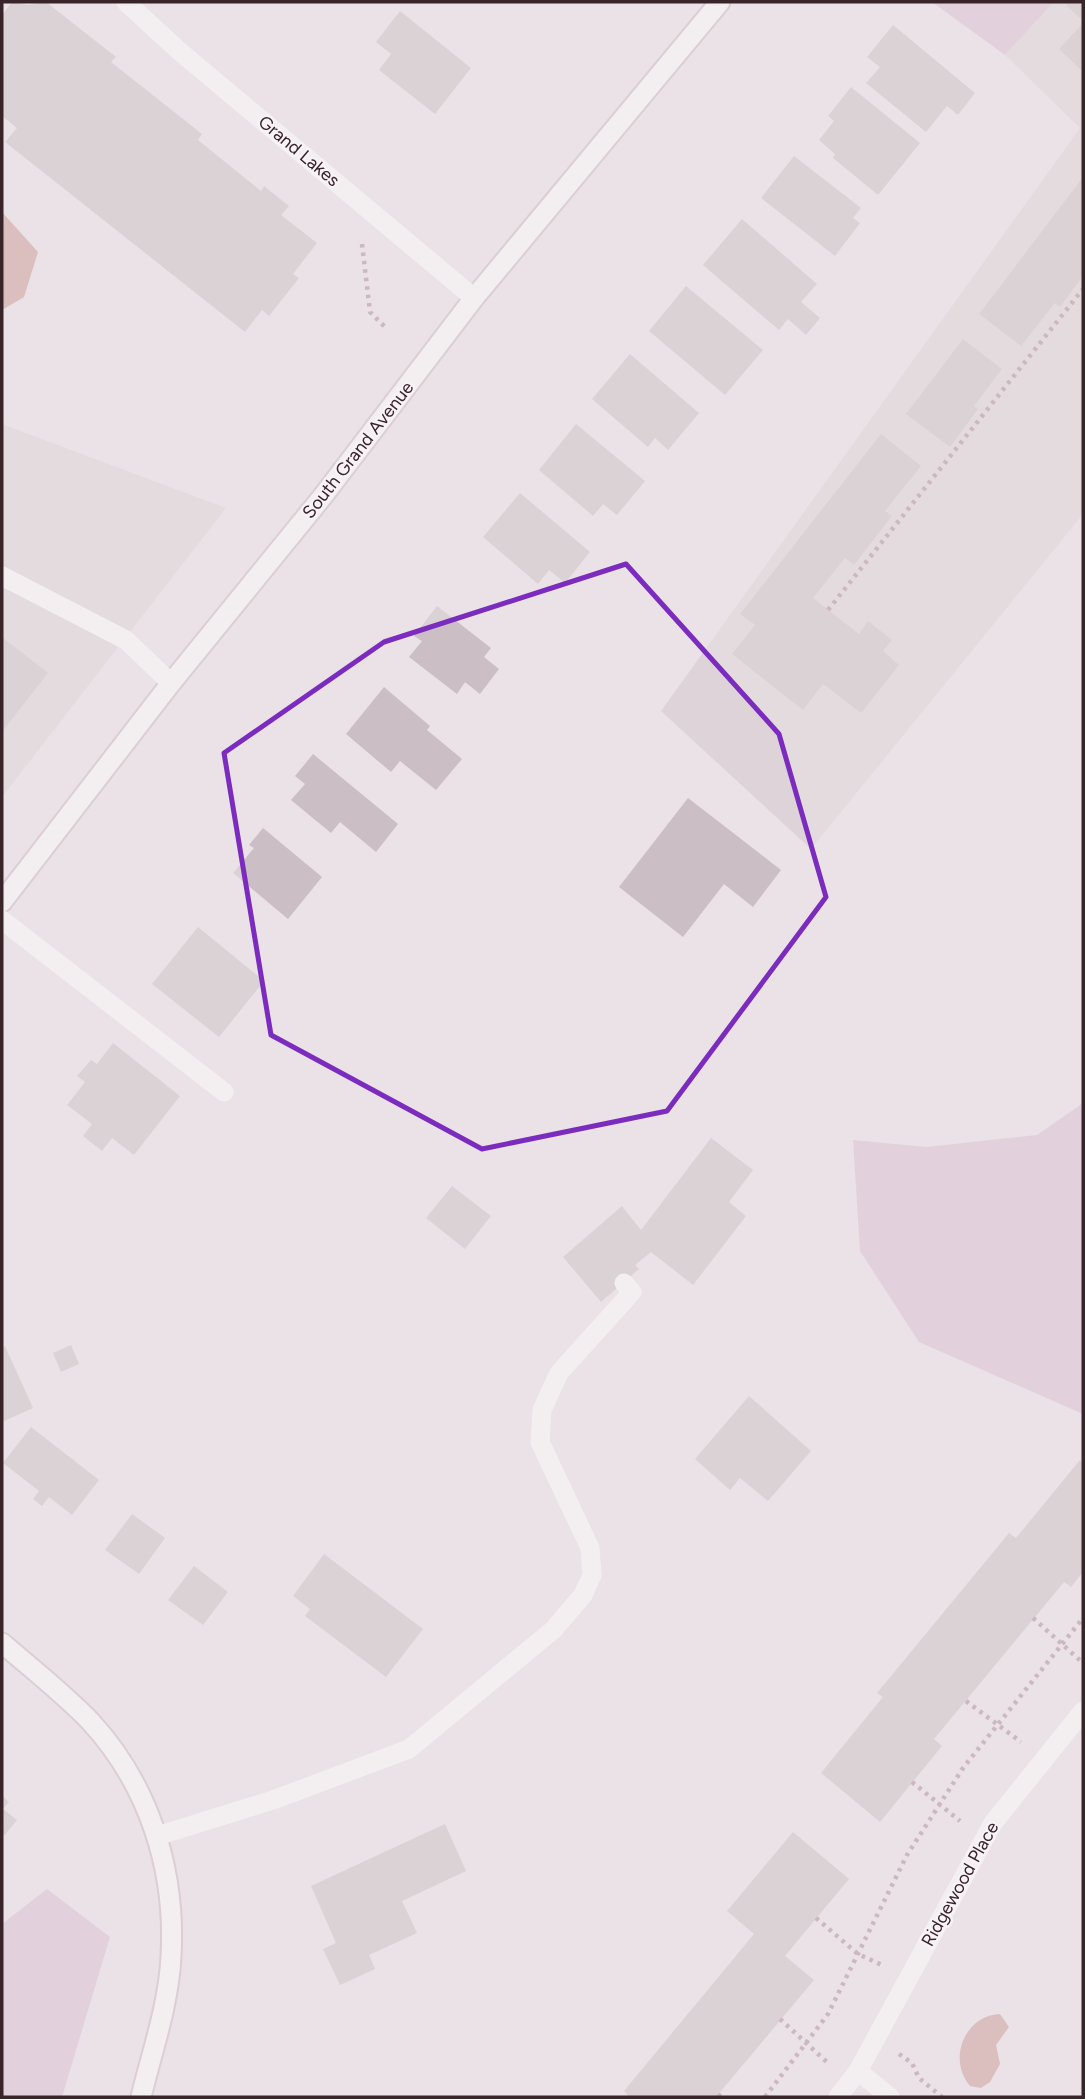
<svg xmlns="http://www.w3.org/2000/svg" width="1085" height="2099" font-family="Figtree,sans-serif">
	<style>
		.built { fill: #ded3d8 }
		.green { fill: #d9bdd3 }
		.water { fill: #ca968f }
		.building { fill: #cbbec4 }
		.lines { fill: none; stroke-linecap: round; stroke-linejoin: round }
		.secondary-casing { stroke: #c9b6be; stroke-width: 23 }
		.path { stroke: #ab8592; stroke-width: 4.5; stroke-dasharray: 3.5 5; stroke-linecap: butt }
		.service { stroke: #fff; stroke-width: 19 }
		.minor { stroke: #fff; stroke-width: 19 }
		.secondary { stroke: #fff; stroke-width: 19 }
		.marked { fill: none; stroke: #7b2cbf; stroke-width: 5; stroke-linejoin: round }
		.labels { text-anchor: middle; stroke-width: 5; stroke-linejoin: round; paint-order: stroke }
		.street-label { font-size: 18px; fill: #39242a; stroke: #f7f2f5 }
	</style>
	<rect width="100%" height="100%" fill="#eae2e6"/>
	<path class="built" d="M1054 2H1083V514L811 849 661 711 1080 128 1005 55Z
		M2 424 226 508 2 797Z"/>
	<path class="green" d="M932 2H1054L1005 55Z
		M1083 1103V1414L919 1342 860 1251 853 1140 926 1147 1037 1135Z
		M47 1889 110 1937 62 2097H2V1924Z"/>
	<path class="water" d="M2 212 38 252 24 297 2 310Z
		M1000 2014 1009 2027 996 2045 1000 2064 990 2082 981 2088 970 2086C947 2059 965 2015 1000 2014Z"/>
	<path class="building" d="M12 2 28 5 46 2 116 57 111 62 202 134 198 140 261 191 264 186 289 206 281 215 317 243 293 274 299 278 269 316 262 310 245 332 5 142 17 128 2 116V15Z
		M1063 2H1083V21Z
		M400 11 471 68 435 114 379 70 391 54 376 42Z
		M1083 23V72L1059 49Z
		M893 25 975 93 958 115 947 106 926 132 866 83 880 67 867 57Z
		M851 87 920 143 878 195 833 158 835 154 819 140 834 121 828 116Z
		M794 156 861 208 853 218 860 223 835 256 761 198Z
		M1083 177V276L1060 307 1055 303 1021 346 979 314Z
		M742 219 817 284 801 302 820 318 806 335 788 319 779 330 703 265Z
		M686 286 763 350 725 395 649 331Z
		M963 339 1002 369 974 406 978 409 950 447 906 414Z
		M630 354 699 413 668 450 655 438 648 447 592 399Z
		M576 424 645 481 617 515 603 504 593 516 539 470Z
		M881 434 921 466 885 511 892 516 854 565 845 558 813 598 859 634 868 621 892 640 883 651 899 665 861 713 823 684 803 710 732 654 755 625 740 614Z
		M520 493 590 552 565 583 549 570 538 584 483 537Z
		M437 606 491 648 484 657 499 669 480 694 465 682 457 694 409 657 422 641 414 636Z
		M2 637 48 673 2 732Z
		M384 687 430 726 427 730 462 759 436 790 400 761 391 772 346 734Z
		M313 754 398 824 376 852 340 822 331 833 291 800 305 784 295 776Z
		M688 798 781 870 753 907 724 884 683 937 619 887Z
		M263 828 322 877 288 919 233 873 254 848 249 845Z
		M198 927 264 981 219 1037 152 984Z
		M113 1043 180 1096 134 1155 112 1138 102 1151 83 1136 92 1124 67 1105 85 1082 77 1076 91 1060 97 1064Z
		M711 1138 753 1170 729 1202 746 1216 693 1285 651 1252 635 1265 639 1269 601 1302 563 1257 622 1206 641 1230Z
		M452 1186 491 1216 465 1249 426 1218Z
		M71 1345 79 1364 61 1372 53 1353Z
		M5 1346 33 1408 2 1422V1348Z
		M749 1396 811 1451 768 1501 740 1478 730 1490 695 1459Z
		M31 1427 99 1480 72 1515 49 1497 42 1506 33 1499 39 1491 3 1463Z
		M1080 1460 1083 1463V1572L1071 1587 1064 1582 934 1739 942 1746 880 1822 821 1773 883 1697 877 1693 1009 1533 1016 1538Z
		M132 1514 165 1538 139 1574 105 1550Z
		M324 1554 423 1629 386 1677 305 1616 310 1609 293 1596Z
		M194 1566 228 1592 203 1625 168 1600Z
		M2 1796 9 1802 3 1809 17 1820 2 1838Z
		M445 1824 466 1871 402 1901 417 1933 369 1955 375 1969 340 1985 323 1949 336 1943 311 1886Z
		M793 1832 849 1879 785 1956 814 1980 716 2097H629L624 2091 754 1934 727 1911Z"/>
	<g class="lines">
		<g class="secondary-casing">
			<path id="secondary" d="M2 902 171 683 323 496 474 298 720 2
				M2 1643C31 1668 63 1693 90 1721 149 1785 176 1870 171 1956 169 2003 152 2052 141 2097"/>
		</g>
		<path class="path" d="M362 244 370 312 385 327
			M828 610 1083 289
			M1033 1618 1083 1663
			M966 1701 1021 1742
			M912 1782 960 1821
			M816 1918 858 1954 884 1966
			M780 2019 829 2064
			M899 2054 912 2063 919 2078 942 2097
			M718 2094 721 2097
			M765 2097 828 2014 907 1855 963 1768 1083 1618"/>
		<path class="service" d="M2 576 126 640 171 683
			M2 920 224 1092
			M157 1836 273 1800 409 1749 553 1630 583 1595 592 1575 590 1548 540 1442 542 1410 559 1373 632 1292 624 1283"/>
		<path class="minor" d="M126 2 178 50 474 298
			M858 2071 890 2097
			M838 2097 858 2071 993 1823 1083 1711"/>
		<use href="#secondary" class="secondary"/>
	</g>
	<path d="M0 0H1085V2099H0ZM626 564 779 734 826 897 667 1111 482 1149 271 1035 224 753 384 642Z" fill="#eae2e6" fill-opacity=".55" fill-rule="evenodd"/>
	<path class="marked" d="M626 564 779 734 826 897 667 1111 482 1149 271 1035 224 753 384 642Z"/>
	<g class="labels">
		<g class="street-label">
			<text transform="translate(299 151) rotate(40)" y="6">Grand Lakes</text>
			<text transform="translate(358 450) rotate(-52)" y="6">South Grand Avenue</text>
			<text transform="translate(960 1884) rotate(-61)" y="6">Ridgewood Place</text>
		</g>
	</g>
	<rect width="1085" height="2099" fill="none" stroke="#39242a" stroke-width="7"/>
</svg>
